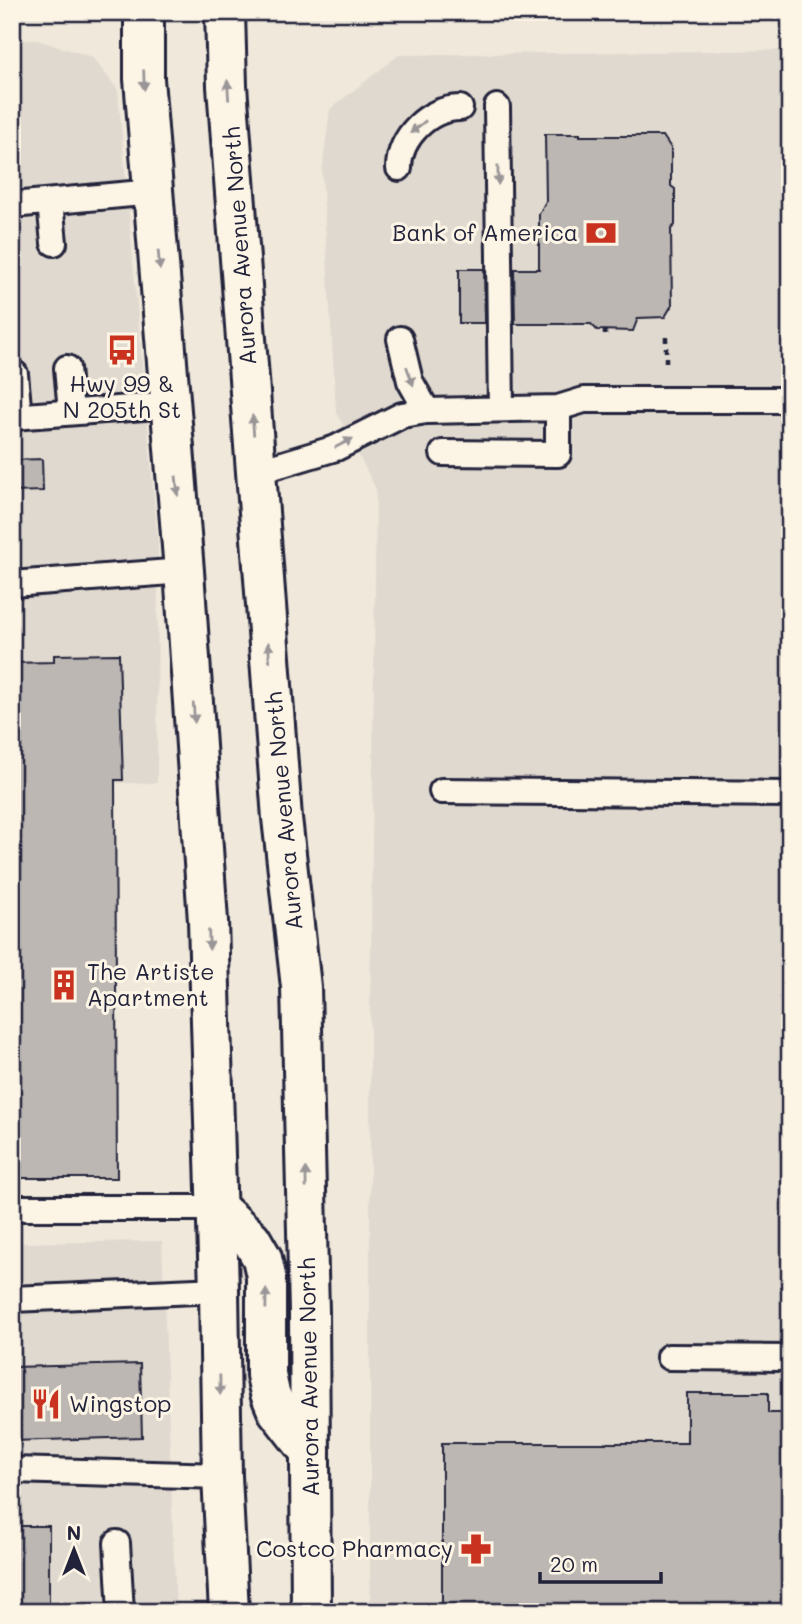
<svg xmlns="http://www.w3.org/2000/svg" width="802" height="1624" font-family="Mali,sans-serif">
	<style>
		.built { fill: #e0d9cf }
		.building { fill: #bcb7b3; stroke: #22223b; stroke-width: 2 }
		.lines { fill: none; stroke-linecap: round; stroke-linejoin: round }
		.service-casing { stroke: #22223b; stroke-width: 30 }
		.primary-casing { stroke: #22223b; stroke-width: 44 }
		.trunk-casing { stroke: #22223b; stroke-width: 44 }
		.path { stroke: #22223b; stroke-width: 4.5; stroke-dasharray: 5 5; stroke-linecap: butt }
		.service { stroke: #fcf5e5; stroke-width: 24 }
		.primary { stroke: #fcf5e5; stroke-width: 38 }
		.trunk { stroke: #fcf5e5; stroke-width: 38 }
		.oneway { fill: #9a9698 }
		.labels { text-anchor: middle; stroke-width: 6; stroke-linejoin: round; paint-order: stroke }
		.poi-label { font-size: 23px; fill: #22223b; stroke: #fcf5e5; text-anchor: end }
		.street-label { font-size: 23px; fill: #22223b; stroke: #fcf5e5 }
	</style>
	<rect width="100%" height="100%" fill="#efe8db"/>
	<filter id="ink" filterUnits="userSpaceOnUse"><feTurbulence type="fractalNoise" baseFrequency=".0143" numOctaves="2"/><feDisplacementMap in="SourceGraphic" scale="14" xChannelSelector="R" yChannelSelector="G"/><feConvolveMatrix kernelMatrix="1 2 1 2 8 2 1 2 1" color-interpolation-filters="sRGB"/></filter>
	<g filter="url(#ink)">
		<path class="built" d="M12 40H37L92 57 118 90 158 544 157 783H12Z
			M790 50V1612H370V1025L376 489 336 411 322 172 330 109 399 55Z
			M162 1241 176 1612H12V1243Z"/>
		<path class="building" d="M545 134H580V136H663L671 148V186L675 189V225L671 229 672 305 665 317 638 318 633 331 597 330 591 324H515L514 269H539V214L546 201Z
			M459 269H484L485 323H459Z
			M42 459 43 491 12 492V460Z
			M119 654 123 780H115L117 1178H12V663L54 662V655Z
			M140 1364 142 1437 12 1441V1367Z
			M687 1393H768V1413H790V1612H442V1443H687Z
			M12 1526H49V1607H12Z"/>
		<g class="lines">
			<g class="service-casing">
				<path id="service" d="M497 107 501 409
					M399 168C399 138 428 108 460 108
					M50 202 54 243
					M12 205 153 192
					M400 339 410 381 427 411
					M67 368 71 412
					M15 374 19 417
					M12 417 170 405
					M443 453 558 454V408
					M256 472 336 448 402 415 427 411 558 408 584 400H790
					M12 584 184 571
					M442 791 790 794
					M12 1208H217
					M12 1299 219 1290
					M669 1357 790 1358
					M12 1470 222 1476
					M117 1543 121 1612"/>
			</g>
			<g class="primary-casing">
				<path id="primary" d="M217 1208 251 1239 262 1258 266 1276V1375L270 1393 277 1410 310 1452"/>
			</g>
			<g class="trunk-casing">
				<path id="trunk" d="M144 12V79L184 571 208 921 219 1290 222 1476 229 1612
					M225 12 227 86 282 818 301 987 309 1312 311 1612"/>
			</g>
			<path class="path" d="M605 330V337
				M666 337V367"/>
			<use href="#service" class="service"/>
			<use href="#primary" class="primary"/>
			<use href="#trunk" class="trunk"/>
		</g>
		<defs><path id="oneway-solid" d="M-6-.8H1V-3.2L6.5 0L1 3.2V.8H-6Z" transform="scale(1.75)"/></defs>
		<g class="oneway">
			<use href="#oneway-solid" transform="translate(144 80) rotate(88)"/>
			<use href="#oneway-solid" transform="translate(228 90) rotate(-94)"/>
			<use href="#oneway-solid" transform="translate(418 127) rotate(141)"/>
			<use href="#oneway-solid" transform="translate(498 175) rotate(89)"/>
			<use href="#oneway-solid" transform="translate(159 260) rotate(85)"/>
			<use href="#oneway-solid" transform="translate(410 376) rotate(70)"/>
			<use href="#oneway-solid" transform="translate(253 425) rotate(-94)"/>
			<use href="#oneway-solid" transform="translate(344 443) rotate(-27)"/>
			<use href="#oneway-solid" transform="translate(177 486) rotate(85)"/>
			<use href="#oneway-solid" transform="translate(269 652) rotate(-94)"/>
			<use href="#oneway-solid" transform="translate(194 713) rotate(86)"/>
			<use href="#oneway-solid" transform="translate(209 940) rotate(88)"/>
			<use href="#oneway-solid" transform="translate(306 1178) rotate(-91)"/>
			<use href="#oneway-solid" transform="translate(266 1299) rotate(-89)"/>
			<use href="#oneway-solid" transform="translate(220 1385) rotate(89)"/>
		</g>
	</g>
	<defs>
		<g id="bank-bare" transform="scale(2.415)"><path d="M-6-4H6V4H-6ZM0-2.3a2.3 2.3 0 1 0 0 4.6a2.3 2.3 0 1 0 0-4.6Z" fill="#c8321e" stroke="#fcf5e5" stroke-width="2.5" paint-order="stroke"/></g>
		<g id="bus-bare" transform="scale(2.415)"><path d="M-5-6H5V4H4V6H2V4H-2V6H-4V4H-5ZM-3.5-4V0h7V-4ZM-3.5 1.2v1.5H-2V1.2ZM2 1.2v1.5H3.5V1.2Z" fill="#c8321e" stroke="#fcf5e5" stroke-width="2.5" paint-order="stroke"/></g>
		<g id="building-bare" transform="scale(2.415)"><path d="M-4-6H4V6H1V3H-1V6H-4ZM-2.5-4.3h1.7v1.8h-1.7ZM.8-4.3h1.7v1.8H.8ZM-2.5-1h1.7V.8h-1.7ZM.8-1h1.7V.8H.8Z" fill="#c8321e" stroke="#fcf5e5" stroke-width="2.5" paint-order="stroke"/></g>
		<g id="restaurant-bare" transform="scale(2.415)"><path d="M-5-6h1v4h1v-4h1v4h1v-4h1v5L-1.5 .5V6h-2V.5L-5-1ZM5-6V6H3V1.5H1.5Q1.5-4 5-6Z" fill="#c8321e" stroke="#fcf5e5" stroke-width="2.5" paint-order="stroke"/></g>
		<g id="pharmacy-bare" transform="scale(2.415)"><path d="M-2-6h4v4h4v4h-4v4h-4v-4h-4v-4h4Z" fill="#c8321e" stroke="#fcf5e5" stroke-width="2.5" paint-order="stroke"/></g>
	</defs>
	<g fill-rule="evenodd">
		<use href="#bank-bare" x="601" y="233"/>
		<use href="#bus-bare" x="122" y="350"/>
		<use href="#building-bare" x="64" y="985"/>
		<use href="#restaurant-bare" x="46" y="1404"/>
		<use href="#pharmacy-bare" x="476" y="1549"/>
	</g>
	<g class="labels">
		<g class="poi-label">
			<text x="578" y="241">Bank of America</text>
			<text x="122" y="392" text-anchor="middle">Hwy 99 &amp;<tspan x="122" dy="26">N 205th St</tspan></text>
			<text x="87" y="980" text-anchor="start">The Artiste<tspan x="87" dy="26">Apartment</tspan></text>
			<text x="69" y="1412" text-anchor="start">Wingstop</text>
			<text x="453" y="1557">Costco Pharmacy</text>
		</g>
		<g class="street-label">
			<text transform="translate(240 246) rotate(-94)" y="8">Aurora Avenue North</text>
			<text transform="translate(284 811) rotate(-95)" y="8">Aurora Avenue North</text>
			<text transform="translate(309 1377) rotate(-91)" y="8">Aurora Avenue North</text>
		</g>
	</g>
	<rect width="802" height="1624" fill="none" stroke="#fcf5e5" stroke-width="42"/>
	<rect x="21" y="21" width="760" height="1582" fill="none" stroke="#22223b" stroke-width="2.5" filter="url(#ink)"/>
	<g transform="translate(74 1550)" stroke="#fcf5e5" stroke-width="5" paint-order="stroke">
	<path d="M0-5L12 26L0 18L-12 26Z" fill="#22223b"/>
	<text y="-10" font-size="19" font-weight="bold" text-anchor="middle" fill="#22223b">N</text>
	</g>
	<path d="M540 1572v10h121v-10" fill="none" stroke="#22223b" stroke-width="3.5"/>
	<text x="550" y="1572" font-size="21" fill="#22223b" stroke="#fcf5e5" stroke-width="5" paint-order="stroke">20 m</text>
</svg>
